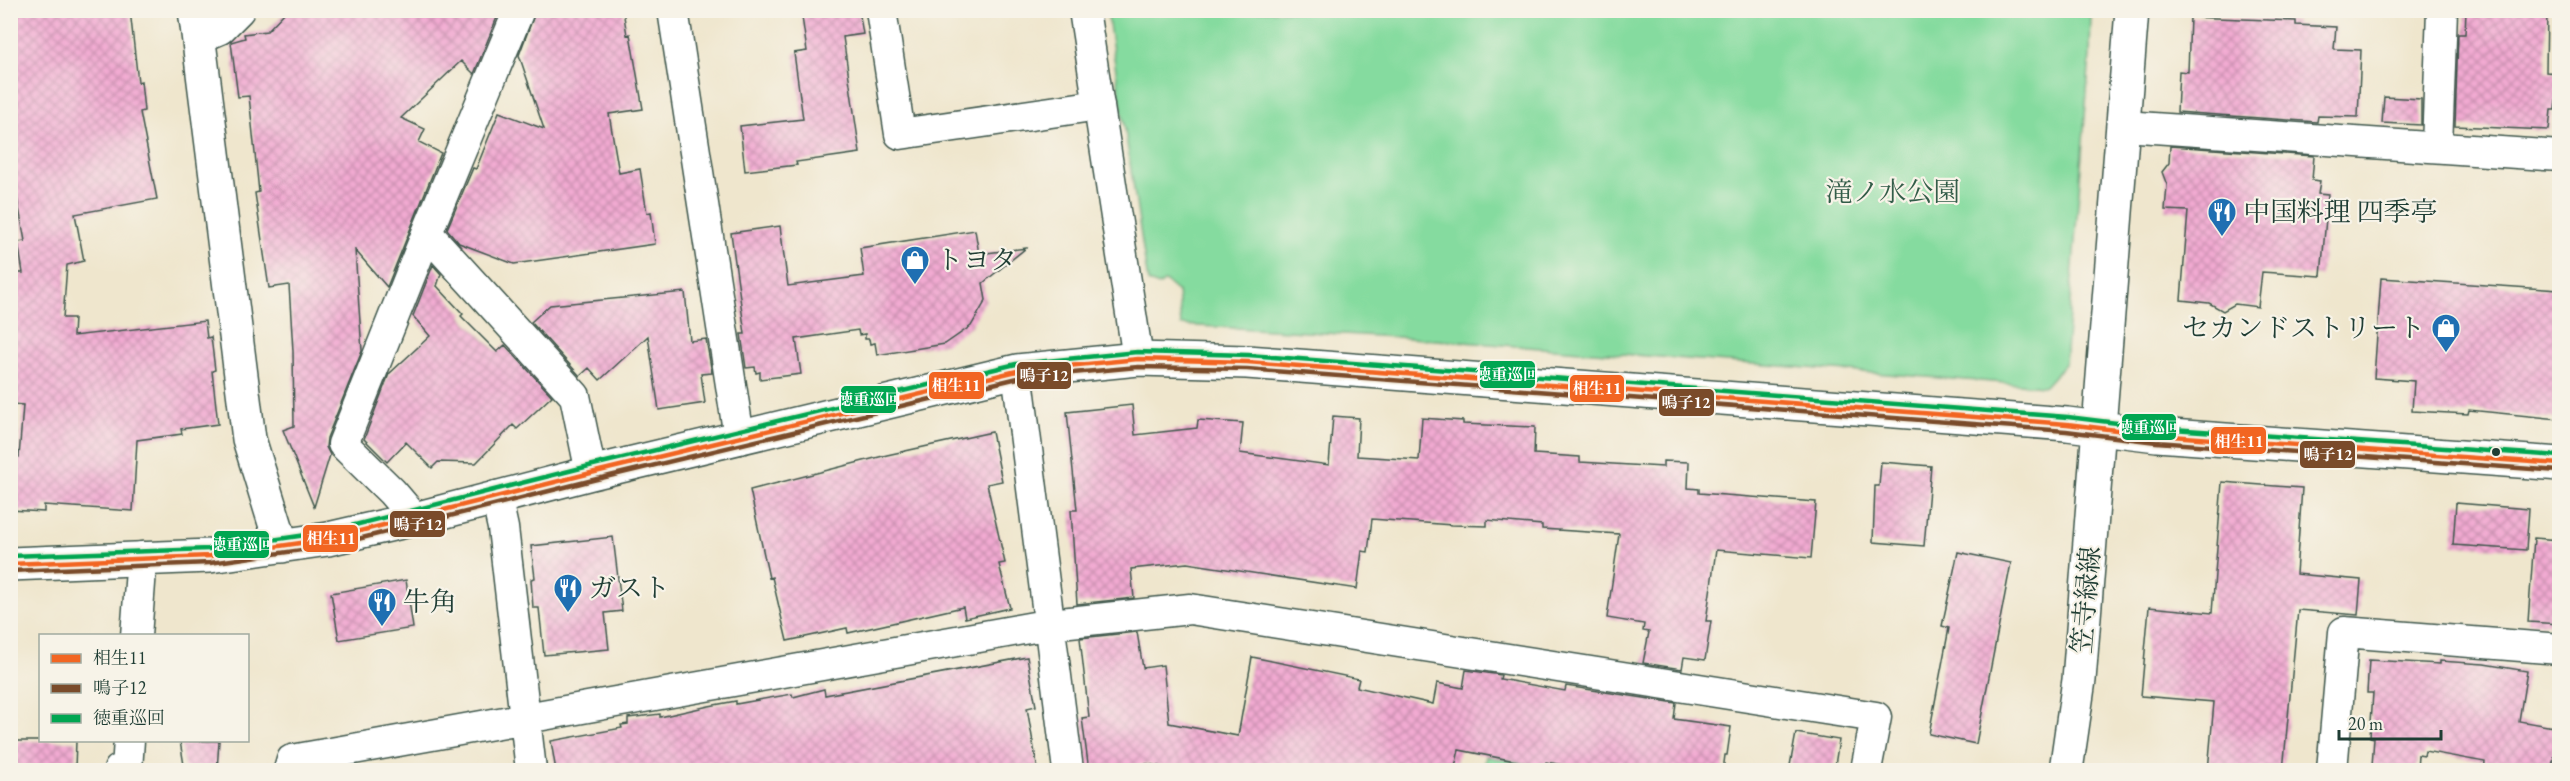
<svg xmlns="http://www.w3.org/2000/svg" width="2570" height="781" font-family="'EB Garamond','Noto Serif JP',serif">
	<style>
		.grass { fill: url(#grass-tufts); stroke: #528c6a; stroke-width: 1.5 }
		.green { fill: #85db9f; stroke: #528c6a; stroke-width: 1.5 }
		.building { fill: url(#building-cross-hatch) }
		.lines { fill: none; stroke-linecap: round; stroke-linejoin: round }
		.street-casing { stroke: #3e564b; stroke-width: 33 }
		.secondary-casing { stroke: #3e564b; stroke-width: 36 }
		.street { stroke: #fff; stroke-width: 30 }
		.secondary { stroke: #fff; stroke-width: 33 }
		.bus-1-casing { stroke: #f7f3e8; stroke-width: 9 }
		.bus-2-casing { stroke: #f7f3e8; stroke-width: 9 }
		.bus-3-casing { stroke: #f7f3e8; stroke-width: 9 }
		.bus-1 { stroke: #f26522; stroke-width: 4.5 }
		.bus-2 { stroke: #7a4b2a; stroke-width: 4.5 }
		.bus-3 { stroke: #00a651; stroke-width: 4.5 }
		.bus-dot { fill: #1f3d34; stroke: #f7f3e8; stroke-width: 2 }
		.labels { text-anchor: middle; stroke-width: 4.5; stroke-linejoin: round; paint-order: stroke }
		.park-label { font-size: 27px; fill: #335d49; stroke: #f7f3e8 }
		.poi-label { font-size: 27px; fill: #1f3d34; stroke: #f7f3e8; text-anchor: start }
		.street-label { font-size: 27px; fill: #1f3d34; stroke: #f7f3e8 }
		.line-badge { stroke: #f7f3e8; stroke-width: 2 }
		.badge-label { font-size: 16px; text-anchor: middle; font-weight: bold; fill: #fff }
	</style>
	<defs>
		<pattern id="grass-tufts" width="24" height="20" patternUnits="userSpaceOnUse" patternTransform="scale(1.5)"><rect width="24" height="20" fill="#85db9f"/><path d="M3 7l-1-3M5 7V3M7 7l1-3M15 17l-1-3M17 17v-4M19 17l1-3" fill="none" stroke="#6cb382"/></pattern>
		<pattern id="building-cross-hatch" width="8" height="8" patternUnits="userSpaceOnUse" patternTransform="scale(1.5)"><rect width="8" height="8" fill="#f2aad2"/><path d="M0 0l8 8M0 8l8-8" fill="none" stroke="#c38cab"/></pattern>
	</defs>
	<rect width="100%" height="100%" fill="#f7f3e8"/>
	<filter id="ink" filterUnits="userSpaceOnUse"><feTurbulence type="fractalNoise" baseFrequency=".0167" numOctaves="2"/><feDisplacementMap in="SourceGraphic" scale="12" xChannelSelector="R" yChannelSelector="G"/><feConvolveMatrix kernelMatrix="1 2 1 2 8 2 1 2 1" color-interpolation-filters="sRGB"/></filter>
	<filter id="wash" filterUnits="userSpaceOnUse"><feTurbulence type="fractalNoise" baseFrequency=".008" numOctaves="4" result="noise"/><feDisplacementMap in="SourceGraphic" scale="24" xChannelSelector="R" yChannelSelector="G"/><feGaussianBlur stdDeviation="1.35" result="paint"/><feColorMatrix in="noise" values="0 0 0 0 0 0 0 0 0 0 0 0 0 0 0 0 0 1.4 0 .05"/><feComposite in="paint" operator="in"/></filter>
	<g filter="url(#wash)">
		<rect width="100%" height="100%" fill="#efe6cd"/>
		<path class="grass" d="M1486 756 1561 770H1483Z"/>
		<path class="green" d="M1107 11H2091L2090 55 2065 364 2045 386 1396 337 1181 325 1178 292 1165 281 1159 286 1148 282Z"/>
		<g id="blocks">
			<path class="building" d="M10 10H130L138 82 141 81 144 111 140 112 157 199 75 214 84 261 67 265 63 318H74L73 336 205 321 207 338 211 337 215 370 212 371 218 424 181 429 182 434 137 440 133 511 44 505V512L10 510V456L19 457 23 405 10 404 14 307 12 306 14 273H23L18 242 25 241 10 159Z
				M287 10H500L474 74 461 61 401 118 425 129 419 142 441 153 387 287 355 250 362 351 327 438 326 447 330 455 314 507 283 430 294 426 293 351 289 285 269 288 255 193 259 192 249 96 238 97 231 42 245 38 244 34 267 31Z
				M536 10H623L627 35 630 34 643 109 609 114 619 173 640 169 647 213 651 212 655 244 514 264 459 243 447 229 473 168 476 169 499 112 544 129 519 55Z
				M801 10H859L863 34 843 37 860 153 796 162 797 165 745 171 740 126 803 119 794 53 807 51Z
				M2466 10H2547L2546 72 2559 73V101H2556L2555 110H2551L2549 130 2455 126 2458 34H2465Z
				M2190 17 2296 21V25L2336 27 2334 49 2361 50 2358 117 2318 116 2317 122 2177 112 2179 71 2188 72Z
				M2384 97 2421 99V125L2382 123Z
				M2170 146 2314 156 2312 180 2320 181 2318 194 2328 195 2321 276 2262 272 2258 307 2235 304 2223 311 2209 303 2181 300 2188 211 2165 210 2167 185 2162 172 2169 163Z
				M780 226 788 286 864 276 860 248 975 230 979 254 1026 248 983 283 986 300 971 326 945 344 877 355 875 343 870 344 869 339H865V334L859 335 858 330 796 339 801 374 760 379V372L756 373 755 367 746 368 741 334H745L731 233Z
				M433 265 441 274 437 286 463 314 461 316 497 352 505 345 552 396 517 429 513 425 476 463 438 462 432 468 406 442 387 462 364 439 389 374 430 336 413 316Z
				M2381 278 2559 290V419L2469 410 2468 414 2412 411 2414 381 2374 378Z
				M685 292 690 341 706 339 712 373 701 374 705 403 659 410 648 336 600 380 589 368 580 376 531 322 550 305Z
				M1132 405 1135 435 1197 428 1198 420 1243 423 1240 453 1329 465 1333 416 1359 418 1357 456 1419 460 1422 418 1463 421V424L1535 427 1534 454 1580 457V462L1663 467V461L1689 462 1688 488 1699 489V493L1816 502 1811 558 1716 550 1706 621H1711L1705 660 1684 657 1682 669 1643 663 1649 632 1643 631 1644 624 1607 618 1619 534 1542 529V525L1487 520V526L1452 525 1372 519 1368 552 1362 551 1357 589 1187 563 1131 569 1134 598 1077 604 1071 510H1077L1067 412Z
				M992 432 1002 481 987 484 1005 563 999 564 1010 608 965 618 963 607 848 633 847 628 787 641 772 577 769 578 750 490 887 455Z
				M1881 462 1931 466 1924 546 1873 542 1875 486H1879Z
				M2222 482 2302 488 2296 574 2361 580 2358 615 2298 610 2283 771H2208L2214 702 2141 696 2149 607 2212 613Z
				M2456 503 2529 509 2526 550 2453 545Z
				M613 537 622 611 605 613 609 649 544 655 539 608H533L531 579 535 578 531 546Z
				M2534 538 2559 540V624L2528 622Z
				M1958 552 2011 563 1976 744 1929 734 1949 628 1942 626Z
				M406 580 413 628 339 640 331 593Z
				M1137 632 1143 668 1163 665 1169 723 1238 736 1252 657 1359 679 1357 687 1433 704 1437 683 1463 688 1466 670 1501 675 1500 679 1565 691 1566 686 1676 703 1674 719 1731 727 1727 755H1725L1723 771H1600L1546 762 1545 767 1459 750 1454 771H1183L1147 764 1089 771 1082 718 1089 717 1080 638Z
				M1027 657 1036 706 1027 708 1038 771H556L551 741 622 728 621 725 628 724V718L660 714V717L709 706 736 701V704L792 694 793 697 824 689 825 695Z
				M2369 660 2440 664V661L2484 664 2527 671 2519 721 2559 728V758L2554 757 2551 771H2484L2485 762 2425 751 2424 756 2418 755 2417 770 2372 766 2374 738 2370 737 2373 693H2367Z
				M1796 733 1839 740 1834 771H1789Z
				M10 741H76L75 768 10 766Z
				M180 741H219L217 771H185Z"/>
		</g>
	</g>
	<g filter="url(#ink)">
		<use href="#blocks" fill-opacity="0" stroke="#3e564b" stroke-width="1.5"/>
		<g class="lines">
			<g class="street-casing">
				<path id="street" d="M673 10 739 437
					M881 10 900 134 1099 105
					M1084 10 1138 359
					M199 38 220 29 239 10
					M2124 126 2560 156
					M2437 147 2442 10
					M427 233 575 396 591 473
					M1017 371 1068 770
					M496 496 503 528 531 770
					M415 519 392 492 343 444 427 233 519 10
					M136 636 142 557
					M119 770 127 769 129 740
					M289 770 292 760 1051 624 1190 609 1876 717 1866 770
					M2332 770 2344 632 2560 649"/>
			</g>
			<g class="secondary-casing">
				<path id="secondary" d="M195 10 249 439 282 546
					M10 564 210 556 328 539 415 519 591 473 1017 371 1138 359 1247 362 2067 424 2157 435 2560 464
					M2066 770 2079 680 2132 10"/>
			</g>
			<use href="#street" class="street"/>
			<use href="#secondary" class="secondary"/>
			<g class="bus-1-casing">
				<path id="bus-1" d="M10 564 210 556 328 539 591 473 1017 371 1138 359 1247 362 2067 424 2157 435 2560 464"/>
			</g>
			<g class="bus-2-casing">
				<path id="bus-2" d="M10 571 210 563 330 546 593 480 1018 378 1138 367 1247 369 2066 431 2156 442 2559 471"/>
			</g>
			<g class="bus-3-casing">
				<path id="bus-3" d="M10 556 209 549 327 532 589 466 1016 364 1137 352 1248 355 2068 417 2158 428 2560 456"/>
			</g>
			<use href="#bus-1" class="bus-1"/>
			<use href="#bus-2" class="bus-2"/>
			<use href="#bus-3" class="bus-3"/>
		</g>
	</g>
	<defs>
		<g id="restaurant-pin" transform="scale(1.5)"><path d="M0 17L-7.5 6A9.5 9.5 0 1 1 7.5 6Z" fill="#1f6fb2" stroke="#f7f3e8"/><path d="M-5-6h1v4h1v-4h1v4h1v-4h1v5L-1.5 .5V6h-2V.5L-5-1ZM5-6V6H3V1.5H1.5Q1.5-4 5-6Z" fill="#fff"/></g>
		<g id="shop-pin" transform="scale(1.5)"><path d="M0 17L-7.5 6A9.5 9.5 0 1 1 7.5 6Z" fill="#1f6fb2" stroke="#f7f3e8"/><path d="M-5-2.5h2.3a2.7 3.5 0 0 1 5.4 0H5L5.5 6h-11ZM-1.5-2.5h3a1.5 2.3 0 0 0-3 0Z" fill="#fff"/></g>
	</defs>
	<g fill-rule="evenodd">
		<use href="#restaurant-pin" x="2222" y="212"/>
		<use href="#shop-pin" x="915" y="260"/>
		<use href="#shop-pin" x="2446" y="328"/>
		<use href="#restaurant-pin" x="568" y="588"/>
		<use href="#restaurant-pin" x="382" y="602"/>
	</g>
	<circle class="bus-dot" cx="2496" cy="452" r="5"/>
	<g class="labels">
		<g class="park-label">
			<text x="1893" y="201">滝ノ水公園</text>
		</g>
		<g class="poi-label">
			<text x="2243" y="221">中国料理 四季亭</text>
			<text x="936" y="269">トヨタ</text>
			<text x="2425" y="337" text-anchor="end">セカンドストリート</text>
			<text x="589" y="597">ガスト</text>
			<text x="403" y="611">牛角</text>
		</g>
		<g class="street-label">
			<text transform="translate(2086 600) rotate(-85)" y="9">笠寺緑線</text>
		</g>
	</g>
	<g class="line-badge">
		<rect x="1479" y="360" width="57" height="29" rx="6" fill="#00a651"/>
		<rect x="1016" y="361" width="56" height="29" rx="6" fill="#7a4b2a"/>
		<rect x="928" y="371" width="57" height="29" rx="6" fill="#f26522"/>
		<rect x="1569" y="374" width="56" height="29" rx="6" fill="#f26522"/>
		<rect x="840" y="385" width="57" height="29" rx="6" fill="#00a651"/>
		<rect x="1658" y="388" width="57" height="29" rx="6" fill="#7a4b2a"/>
		<rect x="2121" y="413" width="56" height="28" rx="6" fill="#00a651"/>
		<rect x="2210" y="426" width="57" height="29" rx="6" fill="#f26522"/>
		<rect x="2299" y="440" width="57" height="29" rx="6" fill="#7a4b2a"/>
		<rect x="389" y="510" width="57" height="28" rx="6" fill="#7a4b2a"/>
		<rect x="302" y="524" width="57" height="29" rx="6" fill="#f26522"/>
		<rect x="213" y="530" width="57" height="29" rx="6" fill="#00a651"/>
	</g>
	<g class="badge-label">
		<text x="1507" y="380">徳重巡回</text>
		<text x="1044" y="381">鳴子12</text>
		<text x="956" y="391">相生11</text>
		<text x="1597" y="394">相生11</text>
		<text x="869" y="405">徳重巡回</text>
		<text x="1686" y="408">鳴子12</text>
		<text x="2149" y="433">徳重巡回</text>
		<text x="2239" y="447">相生11</text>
		<text x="2328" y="460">鳴子12</text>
		<text x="418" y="530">鳴子12</text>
		<text x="331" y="544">相生11</text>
		<text x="242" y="550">徳重巡回</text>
	</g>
	<rect width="2570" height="781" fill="none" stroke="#f7f3e8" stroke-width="36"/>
	<rect x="39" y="634" width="210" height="108" fill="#f7f3e8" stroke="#a1aaa0" stroke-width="1.5"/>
	<rect x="51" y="654" width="30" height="9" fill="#f26522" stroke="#a1aaa0" stroke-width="1.5"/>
	<text x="93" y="664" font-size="18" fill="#1f3d34">相生11</text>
	<rect x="51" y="684" width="30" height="9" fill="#7a4b2a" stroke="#a1aaa0" stroke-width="1.5"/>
	<text x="93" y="694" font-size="18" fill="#1f3d34">鳴子12</text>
	<rect x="51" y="714" width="30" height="9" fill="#00a651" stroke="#a1aaa0" stroke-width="1.5"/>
	<text x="93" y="724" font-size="18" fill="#1f3d34">徳重巡回</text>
	<path d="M2339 730v9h102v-9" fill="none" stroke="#1f3d34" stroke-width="3"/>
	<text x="2348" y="730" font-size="18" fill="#1f3d34" stroke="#f7f3e8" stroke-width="4.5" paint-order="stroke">20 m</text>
</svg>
